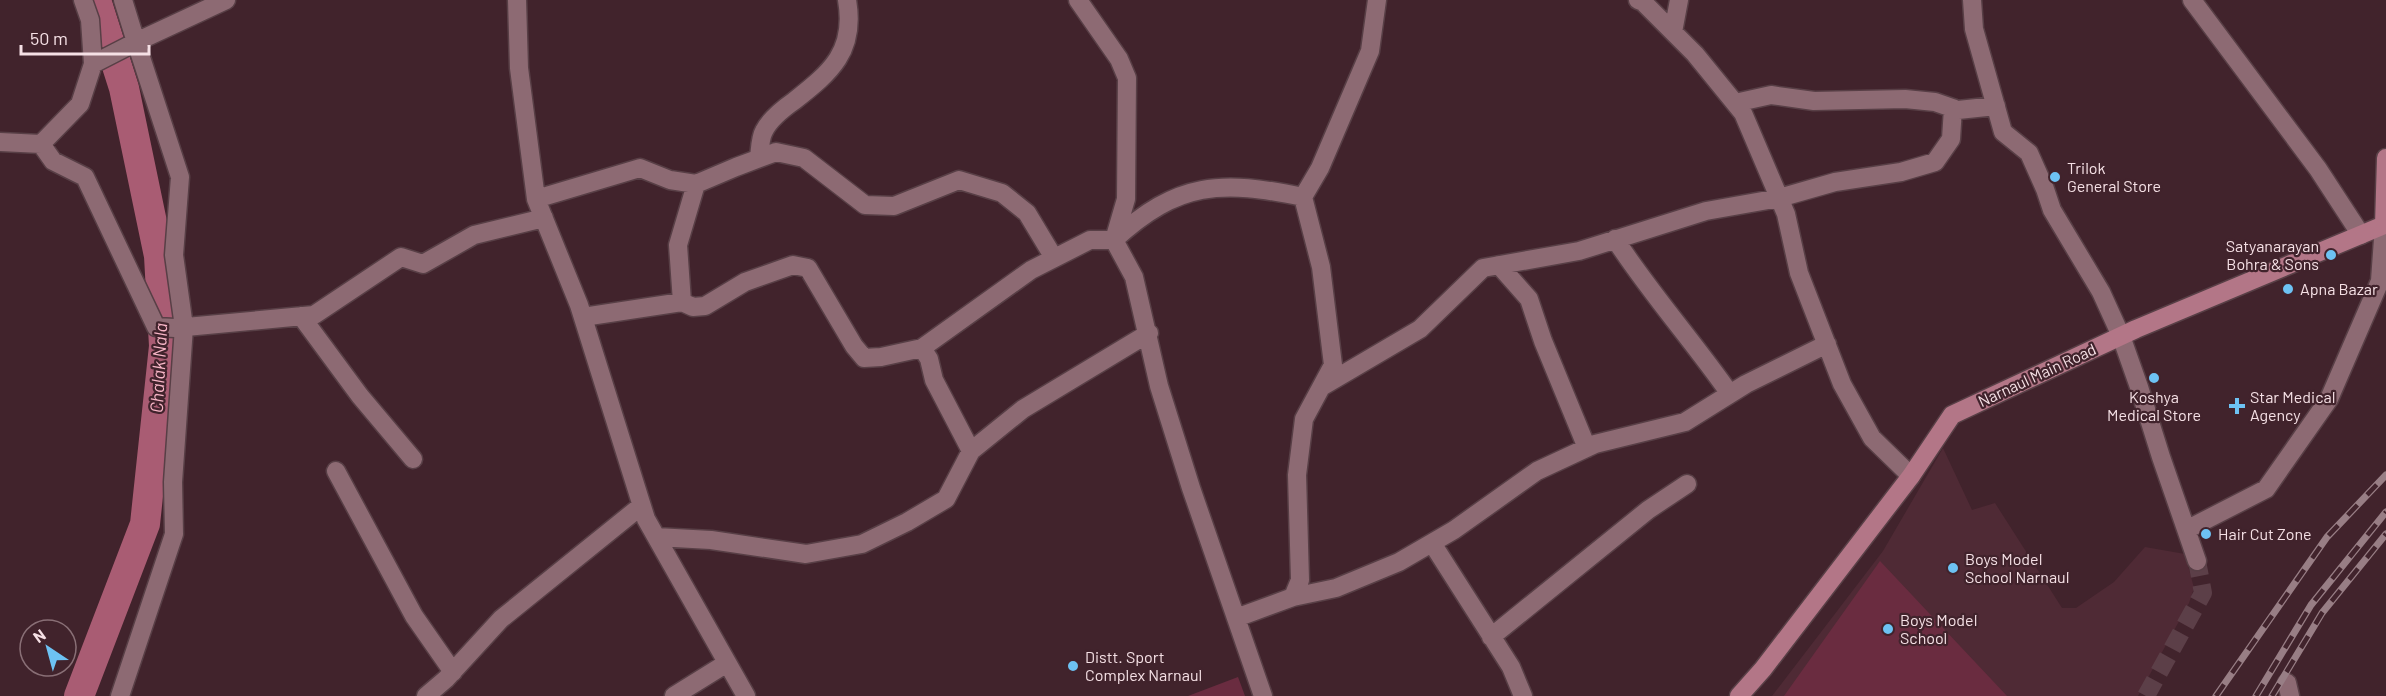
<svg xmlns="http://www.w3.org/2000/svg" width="2386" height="696" font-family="Barlow,sans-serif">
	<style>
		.built { fill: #4f2a35 }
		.green { fill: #6a2c40 }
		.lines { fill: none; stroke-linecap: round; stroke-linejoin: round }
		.river { stroke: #a95c73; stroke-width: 30 }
		.minor-tunnel { stroke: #5c3f48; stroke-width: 18; stroke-dasharray: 18 9; stroke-linecap: butt }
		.minor-casing { stroke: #583f46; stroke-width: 21 }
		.major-casing { stroke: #583f46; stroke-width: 21 }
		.minor { stroke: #8d6a73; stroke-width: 18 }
		.major { stroke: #b37687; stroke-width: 18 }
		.rail-casing { stroke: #987e85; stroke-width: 7 }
		.rail { stroke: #41232c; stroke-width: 4.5; stroke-dasharray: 14; stroke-linecap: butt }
		.poi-dot { fill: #6dc2f3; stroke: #41232c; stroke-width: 2 }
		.labels { text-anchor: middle; stroke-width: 4.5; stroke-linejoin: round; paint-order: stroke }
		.poi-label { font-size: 16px; fill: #f5e0e5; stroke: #41232c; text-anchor: start }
		.street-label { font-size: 16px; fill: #f5e0e5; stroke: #41232c }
		.water-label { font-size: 18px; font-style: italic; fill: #f8b6c7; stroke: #41232c }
	</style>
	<rect width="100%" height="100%" fill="#41232c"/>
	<path class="built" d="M1943 448 1972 510 1995 503 2062 608H2076L2114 582 2145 547 2185 554 2194 588 2189 603 2138 696H1772L1883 551Z"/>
	<path class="green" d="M1880 561 2007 696H1784Z
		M1238 677 1245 696H1188Z"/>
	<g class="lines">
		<path class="river" d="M79 696 145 524 164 346 159 256 124 88 96 0"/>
		<path class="minor-tunnel" d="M2146 696 2203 593 2197 561"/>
		<g class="minor-casing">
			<path id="minor" d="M123 0 136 42 226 0
				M517 0 519 68 536 199 579 305 646 519 746 696
				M1638 0 1643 2 1695 54 1743 113 1786 214 1799 273 1842 384 1872 438 1911 476
				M1972 0 1974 29 2003 132 2029 153 2045 189 2052 210 2101 292 2121 336 2139 387 2161 457 2197 561
				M2192 0 2318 169 2361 235
				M1673 32 1679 0
				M93 64 136 42 180 177 174 255 184 327 173 482 174 534 120 696
				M1735 103 1771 95 1814 101 1905 99 1935 102 1958 110 1996 106
				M0 142 41 144 80 104 93 64 90 20 83 0
				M41 144 53 161 85 177 156 327 175 328 314 315 401 257 423 264 474 235 544 218
				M759 158C760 150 760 138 764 131 770 119 784 108 794 101 831 72 856 51 847 0
				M536 199 640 168 670 180 696 184 736 167 776 152 804 158 865 205 894 206 959 180 1002 193 1027 213 1054 258
				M1615 239C1650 293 1693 341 1730 394
				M1499 265 1529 299 1543 341 1587 448
				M682 302 678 245 696 184
				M301 316 360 396 413 459
				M583 317 682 302 693 307 705 306 745 282 793 265 808 268 854 346 864 358 881 357 922 348
				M1323 386 1420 329 1483 268 1579 251 1706 211 1779 198 1835 182 1901 172 1935 162 1951 139 1953 108
				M971 451 934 380 929 359 922 348 1031 270 1090 240H1114L1126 199 1127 78 1119 59 1078 0
				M336 471 414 616 453 672
				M2188 529 2266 489 2329 399 2380 281 2384 225H2386
				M656 537 711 540 806 554 862 544 907 522 946 499 971 451 1023 409 1149 333
				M1432 543 1511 667 1523 696
				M1293 597 1336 588 1399 562 1454 530 1537 471 1595 444 1685 422 1746 384 1827 344
				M1236 618 1293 597 1300 580 1297 475 1304 419 1333 365 1321 267 1303 197
				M1491 637 1648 510 1687 484
				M2287 683 2290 696
				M426 696 446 679 501 619 641 506
				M674 696 727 663
				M1263 696 1191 488 1159 386 1134 277 1114 240C1178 181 1221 180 1303 197L1320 168 1370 51 1377 0"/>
		</g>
		<g class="major-casing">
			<path id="major" d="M1739 696 1763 669 1911 476 1952 415 2136 329 2384 225 2386 158"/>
		</g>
		<use href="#minor" class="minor"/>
		<use href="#major" class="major"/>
		<g class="rail-casing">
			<path id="rail" d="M2216 696 2327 537 2386 475
				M2256 696 2311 605 2386 512
				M2272 696 2322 613 2386 534"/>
		</g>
		<use href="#rail" class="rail"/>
	</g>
	<g class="poi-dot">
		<circle cx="2055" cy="177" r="6"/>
		<circle cx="2331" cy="255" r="6"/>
		<circle cx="2288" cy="289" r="6"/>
		<circle cx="2154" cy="378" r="6"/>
		<path d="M2234 397h6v6h6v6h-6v6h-6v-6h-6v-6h6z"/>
		<circle cx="2206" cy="534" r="6"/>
		<circle cx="1953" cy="568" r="6"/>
		<circle cx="1888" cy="629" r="6"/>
		<circle cx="1073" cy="666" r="6"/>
	</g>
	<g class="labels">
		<g class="poi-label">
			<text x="2067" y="174">Trilok<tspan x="2067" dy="18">General Store</tspan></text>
			<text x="2319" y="252" text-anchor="end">Satyanarayan<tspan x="2319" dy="18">Bohra &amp; Sons</tspan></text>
			<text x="2300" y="295">Apna Bazar</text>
			<text x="2154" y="403" text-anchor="middle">Koshya<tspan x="2154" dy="18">Medical Store</tspan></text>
			<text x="2250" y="403">Star Medical<tspan x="2250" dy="18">Agency</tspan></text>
			<text x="2218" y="540">Hair Cut Zone</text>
			<text x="1965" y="565">Boys Model<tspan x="1965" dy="18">School Narnaul</tspan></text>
			<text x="1900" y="626">Boys Model<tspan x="1900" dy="18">School</tspan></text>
			<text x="1085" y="663">Distt. Sport<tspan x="1085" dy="18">Complex Narnaul</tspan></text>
		</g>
		<g class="street-label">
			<text transform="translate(2037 375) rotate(-25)" y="6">Narnaul Main Road</text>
		</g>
		<g class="water-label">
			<text transform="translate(159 368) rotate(-87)" y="6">Chalak Nala</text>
		</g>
	</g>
	<g transform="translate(48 648) rotate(324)"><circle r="28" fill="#41232c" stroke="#896f76" stroke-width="1.5"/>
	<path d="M0-4.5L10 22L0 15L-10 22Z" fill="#6dc2f3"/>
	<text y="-9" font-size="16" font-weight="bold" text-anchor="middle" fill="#f5e0e5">N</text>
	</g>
	<path d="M21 45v9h128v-9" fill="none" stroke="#f5e0e5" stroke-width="3"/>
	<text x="30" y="45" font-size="18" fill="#f5e0e5" stroke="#41232c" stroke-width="4.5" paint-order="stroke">50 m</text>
</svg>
